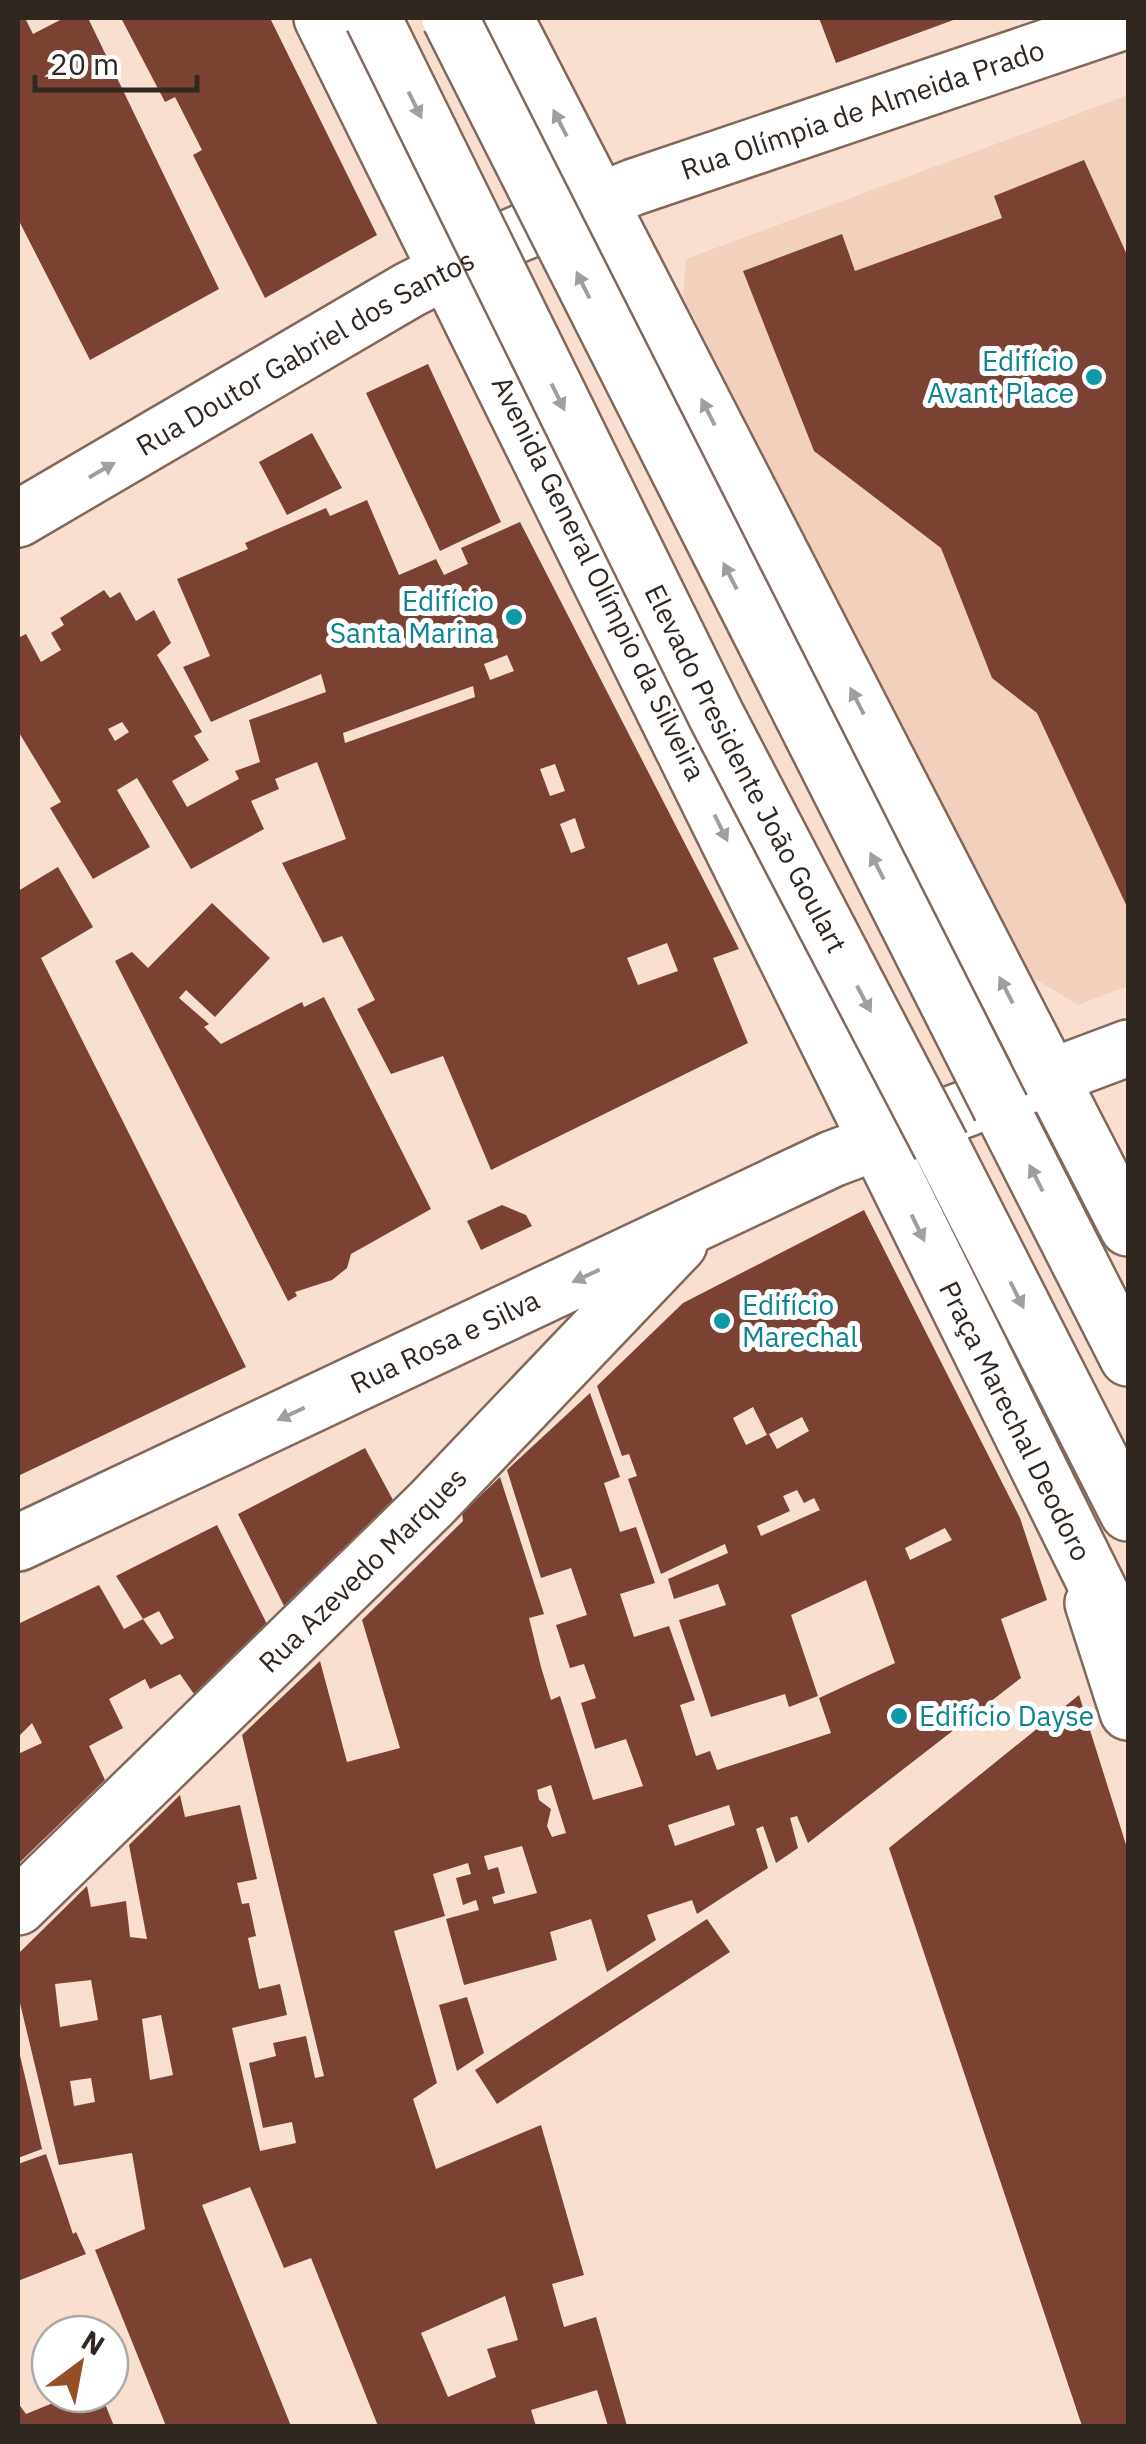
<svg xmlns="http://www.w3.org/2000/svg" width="1146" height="2444" font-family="'IBM Plex Sans',sans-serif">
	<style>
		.built { fill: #f1d1bd }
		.building { fill: #7b4233; fill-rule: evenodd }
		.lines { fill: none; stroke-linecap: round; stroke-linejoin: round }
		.street-casing { stroke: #80695b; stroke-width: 60 }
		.secondary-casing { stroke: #80695b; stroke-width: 60 }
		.primary-casing { stroke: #80695b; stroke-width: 60 }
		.highway-casing { stroke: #80695b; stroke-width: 60 }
		.street { stroke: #fff; stroke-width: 55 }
		.secondary { stroke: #fff; stroke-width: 55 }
		.primary { stroke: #fff; stroke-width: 55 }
		.highway { stroke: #fff; stroke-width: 55 }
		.highway-bridge-casing { stroke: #80695b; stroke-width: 60; stroke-linecap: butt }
		.highway-bridge { stroke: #fff; stroke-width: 55 }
		.oneway { fill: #a29e9b }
		.culture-dot { fill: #0f9aa8; stroke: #fff; stroke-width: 4 }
		.labels { text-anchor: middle; stroke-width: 10; stroke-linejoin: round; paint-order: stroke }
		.street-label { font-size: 28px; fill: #302721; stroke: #fff }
		.culture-label { font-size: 28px; fill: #0d838f; stroke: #fff; text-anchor: end }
	</style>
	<rect width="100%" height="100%" fill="#f9dfcf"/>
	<path class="built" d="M1128 95V986L1078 1005 1029 975 683 297 686 259Z"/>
	<path class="building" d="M18 18H25L33 34 64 18H88L219 289 90 360 18 219Z
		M121 18H270L377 235 265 298 193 155 202 150 175 97 165 102Z
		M819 18H959L836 63Z
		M1084 160 1128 257V909L1037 713 992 678 941 548 814 451 743 271 842 234 855 271 1002 218 994 196Z
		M428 364 501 522 440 551 366 393Z
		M312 433 342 488 287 515 259 462Z
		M367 500 399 575 436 559 444 575 468 564 461 548 520 522 739 949 713 958 748 1043 491 1170 443 1056 391 1074 357 1009 375 1000 342 936 323 943 282 863 346 839 317 762 275 779 279 789 251 801 264 829 191 869 137 778 117 790 150 847 93 879 50 808 61 802 18 731V638L26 634 41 662 61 650 51 633 64 625 60 618 104 590 110 598 120 592 136 621 154 610 171 643 157 655 202 732 194 736 209 760 172 781 187 807 239 779 235 771 260 762 249 720 326 692 321 674 211 722 183 667 210 656 177 579 248 549 245 543 326 508 330 516ZM507 655 514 671 490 680 484 664ZM473 686 475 697 345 743 343 733ZM122 722 129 732 115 741 108 729ZM555 764 565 791 550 796 540 769ZM575 818 585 848 571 853 560 824ZM667 943 678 971 638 985 627 958Z
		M58 867 93 927 41 958 246 1367 18 1476V891Z
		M212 903 270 958 215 1017 186 990 179 998 209 1024 204 1027 221 1044 302 1002 304 1007 324 997 431 1209 351 1254 347 1268 332 1280 295 1292 297 1296 288 1301 115 961 132 952 148 968Z
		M502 1205 526 1215 532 1226 481 1250 467 1221Z
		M864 1210 1020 1518 1047 1600 1001 1619 1021 1678 808 1843 797 1816 790 1818 798 1848 776 1863 763 1826 756 1829 768 1868 697 1914 692 1900 647 1915 656 1940 607 1972 591 1919 550 1932 557 1960 464 1985 446 1919 479 1910 476 1900 463 1905 456 1878 471 1874 468 1863 433 1874 445 1916 394 1931 437 2083 413 2099 436 2169 541 2125 584 2275 552 2284 564 2327 596 2317 627 2426H608L597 2390 531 2410 536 2426H378L311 2258 284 2268 250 2187 202 2205 291 2426H166L95 2250 145 2229 132 2153 59 2165 18 1995V1954L87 1886 91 1907 126 1901 130 1937 147 1939 129 1845 180 1795 185 1817 240 1805 257 1879 237 1883 242 1904 249 1903 256 1936 248 1938 259 1989 280 1984 287 2015 232 2028 260 2151 296 2143 292 2122 263 2128 249 2063 276 2056 273 2043 306 2036 315 2078 324 2076 242 1735 320 1661 347 1762 400 1748 362 1620 463 1521 462 1513 500 1477 544 1614 529 1618 541 1667 551 1700 560 1696 593 1800 643 1786 626 1739 595 1749 581 1703 596 1698 584 1664 570 1668 556 1625 587 1615 571 1568 541 1578 507 1470 590 1393 620 1477 604 1483 620 1532 636 1527 655 1583 620 1594 634 1637 669 1626 695 1700 680 1705 696 1756 710 1751 717 1770 831 1733 819 1698 895 1663 866 1580 791 1615 818 1696 789 1707 785 1694 711 1717 679 1620 726 1605 718 1584 674 1599 668 1579 728 1553 725 1544 661 1574 628 1479 637 1476 629 1454 622 1456 597 1386 683 1303ZM753 1407 767 1435 802 1417 809 1431 777 1449 769 1434 746 1445 733 1418ZM797 1490 804 1503 814 1498 820 1510 761 1536 757 1526 790 1511 783 1496ZM945 1528 952 1540 910 1560 905 1548ZM551 1785 566 1833 552 1837 547 1826 551 1809 539 1800 537 1790ZM729 1805 735 1825 675 1846 668 1825ZM522 1846 537 1893 494 1904 492 1897 505 1893 498 1867 488 1870 484 1856ZM91 1980 98 2020 60 2027 55 1984ZM161 2015 173 2075 150 2080 142 2019ZM91 2078 95 2102 74 2106 70 2081ZM505 2296 518 2340 487 2349 496 2377 448 2397 421 2333Z
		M365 1448 393 1500 284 1606 238 1514Z
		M217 1525 267 1624 194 1694 180 1674 150 1689 145 1679 109 1699 123 1728 89 1746 105 1780 18 1864V1754L42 1743 32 1723 18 1737V1624L99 1585 124 1629 143 1619 116 1576ZM159 1611 174 1638 161 1645 143 1619Z
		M1079 1695 1128 1851V2426H1082L889 1848Z
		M707 1919 730 1952 497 2104 475 2070Z
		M467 1997 484 2053 457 2071 439 2005Z
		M18 2047 42 2149 18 2158 19 2137Z
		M46 2154 73 2234 76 2232 86 2254 18 2281V2164Z
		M75 2394H101L114 2426H18V2403L26 2414Z"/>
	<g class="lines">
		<g class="street-casing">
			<g id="street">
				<path id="s1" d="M18 519 409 290 516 235 634 187 1128 20"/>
				<path id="s2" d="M18 1543 832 1159 1128 1048"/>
				<path id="s3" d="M18 1907 431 1504 679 1244"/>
			</g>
		</g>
		<g class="secondary-casing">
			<path id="secondary" d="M1093 1603 1128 1712"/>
		</g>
		<g class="primary-casing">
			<g id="primary">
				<path id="s4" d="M322 18 1128 1649"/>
				<path d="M505 18 1128 1228"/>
			</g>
		</g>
		<g class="highway-casing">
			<path id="highway" d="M1001 1108 1128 1358
				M941 1146 1128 1513"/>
		</g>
		<use href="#street" class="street"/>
		<use href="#secondary" class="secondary"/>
		<use href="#primary" class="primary"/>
		<use href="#highway" class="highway"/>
		<g class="highway-bridge-casing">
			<g id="highway-bridge">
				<path id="s5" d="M373 18 716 715 941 1146"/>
				<path d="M450 18 1001 1108"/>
			</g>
		</g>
		<use href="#highway-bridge" class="highway-bridge"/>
	</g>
	<defs><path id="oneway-solid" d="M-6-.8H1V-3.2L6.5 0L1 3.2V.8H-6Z" transform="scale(2.5)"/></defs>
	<g class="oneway">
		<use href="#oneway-solid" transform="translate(415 105) rotate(64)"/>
		<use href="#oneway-solid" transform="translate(560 123) rotate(-117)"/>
		<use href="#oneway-solid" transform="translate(583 285) rotate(-116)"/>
		<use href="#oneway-solid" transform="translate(558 397) rotate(64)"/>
		<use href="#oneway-solid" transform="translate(708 412) rotate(-117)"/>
		<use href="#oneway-solid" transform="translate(102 470) rotate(-30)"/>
		<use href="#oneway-solid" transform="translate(730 576) rotate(-117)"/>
		<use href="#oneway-solid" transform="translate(857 701) rotate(-117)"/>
		<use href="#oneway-solid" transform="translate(721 828) rotate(64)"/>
		<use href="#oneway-solid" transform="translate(877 866) rotate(-117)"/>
		<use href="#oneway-solid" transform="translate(1006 990) rotate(-117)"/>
		<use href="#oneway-solid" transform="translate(864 999) rotate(62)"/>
		<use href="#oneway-solid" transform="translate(1036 1178) rotate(-117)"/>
		<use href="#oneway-solid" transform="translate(918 1228) rotate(64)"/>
		<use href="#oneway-solid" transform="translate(586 1276) rotate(155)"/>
		<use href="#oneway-solid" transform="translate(1017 1295) rotate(63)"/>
		<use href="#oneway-solid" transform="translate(291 1414) rotate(155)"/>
	</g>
	<g class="culture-dot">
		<circle cx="1094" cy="377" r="10"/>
		<circle cx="514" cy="617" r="10"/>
		<circle cx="722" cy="1321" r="10"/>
		<circle cx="899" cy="1716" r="10"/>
	</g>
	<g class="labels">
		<g class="street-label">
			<text dy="10" stroke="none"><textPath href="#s1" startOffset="942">Rua Olímpia de Almeida Prado</textPath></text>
			<text dy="10" stroke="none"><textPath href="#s1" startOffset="332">Rua Doutor Gabriel dos Santos</textPath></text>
			<text dy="10" stroke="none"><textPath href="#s4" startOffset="625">Avenida General Olímpio da Silveira</textPath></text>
			<text dy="10" stroke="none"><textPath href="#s5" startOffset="838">Elevado Presidente João Goulart</textPath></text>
			<text dy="10" stroke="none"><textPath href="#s2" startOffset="472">Rua Rosa e Silva</textPath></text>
			<text dy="10" stroke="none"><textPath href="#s4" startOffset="1565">Praça Marechal Deodoro</textPath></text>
			<text dy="10" stroke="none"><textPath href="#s3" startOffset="482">Rua Azevedo Marques</textPath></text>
		</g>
		<g class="culture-label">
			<text x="1074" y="371">Edifício<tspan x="1074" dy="32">Avant Place</tspan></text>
			<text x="494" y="611">Edifício<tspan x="494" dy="32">Santa Marina</tspan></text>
			<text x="742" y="1315" text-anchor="start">Edifício<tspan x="742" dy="32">Marechal</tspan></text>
			<text x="919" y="1726" text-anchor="start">Edifício Dayse</text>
		</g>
	</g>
	<rect width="1146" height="2444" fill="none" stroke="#302721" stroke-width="40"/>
	<g transform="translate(80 2364) rotate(32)"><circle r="48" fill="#ffffff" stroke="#aca9a6" stroke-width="2.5"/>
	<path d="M0-8L18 38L0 25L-18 38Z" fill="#954f26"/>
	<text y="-15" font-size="28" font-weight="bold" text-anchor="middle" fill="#302721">N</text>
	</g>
	<path d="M35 75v15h162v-15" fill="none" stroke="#302721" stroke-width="5"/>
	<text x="50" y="75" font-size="30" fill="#302721" stroke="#ffffff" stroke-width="8" paint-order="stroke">20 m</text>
</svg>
